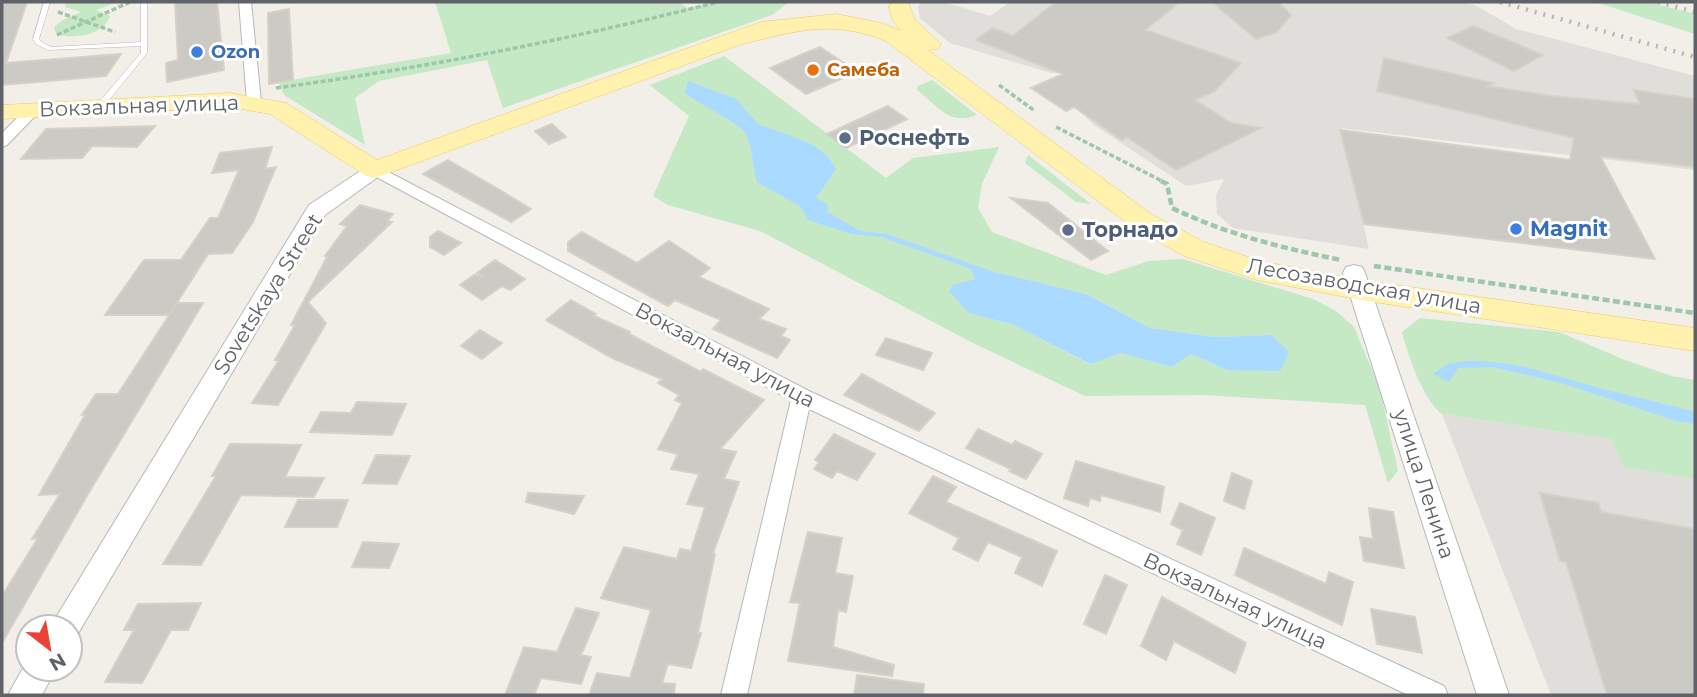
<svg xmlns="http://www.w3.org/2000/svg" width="1697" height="697" font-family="Montserrat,sans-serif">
	<rect width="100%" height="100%" fill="#f1efe8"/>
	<path fill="#e0deda" d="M921,2H944L990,16L1010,2H1463L1477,6L1516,29L1695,76V170L1341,128L1369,249L1233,228L1217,214L1216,195L1224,179L1186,186L1094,125L1081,112L1119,66L1051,73L950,43L920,18L918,7Z
		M1442,414L1611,439L1623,467L1695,479V695H1551Z"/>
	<path fill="#c5e8c5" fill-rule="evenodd" d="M66,2H118L96,10L110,16C105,35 73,40 56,34L54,27L63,20L81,12L65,7Z
		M435,2H679L687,8L720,2H789L772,15L503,108L487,60L379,81L355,98L365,145L284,95L279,82L451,53Z
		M1595,2H1649L1695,14V34Z
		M724,56L886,178L913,158L999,147L982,184L978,208L992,232L1106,275L1149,261L1183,259L1313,299L1336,311L1354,327L1380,389L1398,471L1388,483L1365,405L1204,395L1085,396L975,344L760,231L668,205L653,196L689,116L650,85ZM972,269L991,271L1086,294L1150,328L1215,337L1271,335L1227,370L1191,354L1172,367L1121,353L1089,364L1014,325L969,313L954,284L975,279Z
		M932,80L977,115C949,126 939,107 917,90L918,86Z
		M1028,155L1091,204L1076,202L1025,163Z
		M1420,318L1559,332L1625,360L1672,376L1695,380V479L1623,467L1611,439L1442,414C1423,400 1408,356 1402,332Z"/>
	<path fill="#aadaff" d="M688,81L736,99L758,124L807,142L826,154L836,169L816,198L827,204L828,212L860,231L887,234L991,271L1086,294L1150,328L1215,337L1271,335L1289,352L1280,371L1227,370L1191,354L1172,367L1121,353L1090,364L1014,325L969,313L949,291L954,284L975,279L971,269L882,237L851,234L808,220L801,207L757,182C753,168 753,146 745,133C738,122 699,104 685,93Z
		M1466,361C1508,360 1541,371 1581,383C1619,394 1657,401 1695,412V424L1676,421L1561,383L1493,367L1458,368L1449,382L1433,374L1448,364Z"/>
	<path fill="#cccac5" stroke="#d6d1c6" stroke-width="2" d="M2,2H27L6,63L121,54L106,76L2,85Z
		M175,2H217L224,70L167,82L166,63L178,60Z
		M1056,2H1180L1145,30L1241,63L1215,91L1195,100L1231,123L1261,128L1176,170L1127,137L1122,140L1074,107L1066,111L1031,88L1063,74L976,40L993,28L1013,36Z
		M1212,2H1278L1291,15L1277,32L1256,39Z
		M289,9L293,80L269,84L268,13Z
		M1473,26L1543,55L1514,71L1447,38Z
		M820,47L857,72L806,94L770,68Z
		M1384,58L1493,83L1487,86L1551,96L1640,104L1634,90L1695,99V167L1600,156L1655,259L1364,224L1340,130L1570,160L1574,138L1377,91Z
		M888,106L907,119L846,148L827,134Z
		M552,124L566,137L549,144L535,131Z
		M155,126L137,147L92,146L82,158L21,159L46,129Z
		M272,147L265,169L276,167L253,222L232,253L208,254L169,315H105L144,260H181L210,218H218L239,170L212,173L220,153Z
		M448,160L493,186L531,209L511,222L423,174Z
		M1011,198L1048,203L1108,251L1091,260Z
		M360,205L393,214L387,221L392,222L308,302L326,323L278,405L252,403L279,360H275L295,325H291L327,257L325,256L347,226L340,224Z
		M438,231L461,243L444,255L430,247V237Z
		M582,232L637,263L669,241L710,268L699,277L769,309L759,319L786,329L781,336L790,340L777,358L713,329L721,320L675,300L668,306L646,294L568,251V242Z
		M495,260L525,279L510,290L502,286L482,300L460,285L474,275L484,276L477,273Z
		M571,300L596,314L594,316L630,332L629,334L701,372L703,369L764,400L720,449L736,452L724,479L739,482L713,553L715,554L698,633H701L691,668L668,664L662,683L675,684L674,695H589L597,673L630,678L651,610L601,598L624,547L677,559L680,549L691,551L705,507L687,504L699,474L671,469L678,454L658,449L682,403L675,400L679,395L658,383L662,379L612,358L546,320Z
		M177,303H203L88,494L2,643V596L38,538L32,539L60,494L39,495L85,415H82L96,394H118Z
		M480,330L502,343L482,359L461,346Z
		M886,338L932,353L923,370L876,355Z
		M862,374L935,413L919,431L844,395Z
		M357,402L406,404L392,435L310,432L321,412L351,413Z
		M978,429L1012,445L1015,441L1042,454L1026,479L1009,471L1011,469L966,448Z
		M834,434L875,454L857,480L837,471L832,478L814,469L819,462L815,460Z
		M230,444L301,445L285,477L324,478L314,497L241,495L201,565L163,564L216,476H212Z
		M376,455L410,456L397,484L363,483Z
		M1076,461L1164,487L1160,512L1101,495L1100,501L1090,498L1088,506L1064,498Z
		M1232,473L1252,481L1244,509L1224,501Z
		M933,476L956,487L946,502L1057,551L1042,586L1015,573L1022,557L988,542L978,561L953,549L959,538L909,513Z
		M528,493L584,496L574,514L526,502Z
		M1540,493L1598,503L1601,512L1695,529V695H1607L1566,562L1560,561Z
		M298,500H348L337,527H285Z
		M1180,503L1215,518L1201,555L1177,544L1183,530L1171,524Z
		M1369,508L1393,512L1404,568L1364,561L1360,537L1373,539Z
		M808,532L842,538L835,573L853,576L846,612L838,610L833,647L894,665L892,676L788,661L800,603L790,602Z
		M363,542L399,544L389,568L352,567Z
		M1244,548L1326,584L1329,572L1353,582L1342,625L1235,575Z
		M1105,575L1127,585L1106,634L1084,624Z
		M1162,597L1246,643L1235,673L1174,641L1166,660L1141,646Z
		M201,603L188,630H171L142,683L105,682L134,630H124L138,604Z
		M576,608L599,613L581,655L591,657L581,684L541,678L534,695H505L524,647L557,652Z
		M1371,609L1415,617L1422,653L1377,644Z
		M857,675L924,684L923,695H854Z"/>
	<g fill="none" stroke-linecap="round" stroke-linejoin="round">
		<g stroke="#b5b8bc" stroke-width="1">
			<path id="service" d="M44,2H50L39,39L41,42L51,47L141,42V2H147V53L102,109H96L95,107L141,53V46L48,50L36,44L33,39Z"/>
		</g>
		<g stroke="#b5b8bc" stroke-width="2">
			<path id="minor" d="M239,2H251L261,102L254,106L247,102Z
				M33,106L38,107L40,110L38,113L7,145L2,147V133L28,107Z
				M375,165L809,391L1444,686L1448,695H1408L809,409L747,695H721L791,400L369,173L367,170Z"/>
		</g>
		<g stroke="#b5b8bc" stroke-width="2">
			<path id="tertiary" d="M375,164L382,166L385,170L382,174L325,215L76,637L70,640V627H50L309,205L368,166Z
				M1354,265L1362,267L1365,273L1509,695H1477L1343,273L1346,267Z
				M28,659V669H56L42,695H8Z"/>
		</g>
		<g stroke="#f2c960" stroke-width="1">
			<path id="primary" d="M892,2H908L915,20L941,44L938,49L928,50L1151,214L1204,242L1260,261L1361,280L1695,328V351L1361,300L1257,280L1184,256L1131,226L886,41C831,19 797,31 742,44L375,178L366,176L270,114L230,107L2,119V105L230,93L286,103L377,160L761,22L836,14L881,23L901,31L892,19L889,7Z"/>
		</g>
		<path stroke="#9cc7a9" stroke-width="3.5" stroke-dasharray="5 2.5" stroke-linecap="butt" d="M58,12L115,32
			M57,35L130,2
			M999,85L1035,111
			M276,88C425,68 572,39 718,2
			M1056,127L1164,182"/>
		<path stroke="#9cc7a9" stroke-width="4.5" stroke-dasharray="7 3.5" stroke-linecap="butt" d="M1161,181L1167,184L1172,208C1226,234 1282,248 1341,260
			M1374,266L1695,313"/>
		<use href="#service" fill="#fff" fill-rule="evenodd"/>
		<use href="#minor" fill="#fff" fill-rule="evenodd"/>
		<use href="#tertiary" fill="#fff" fill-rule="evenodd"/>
		<use href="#primary" fill="#fff2af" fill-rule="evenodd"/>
		<path stroke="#b6b7b8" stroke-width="4.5" stroke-dasharray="2 7" stroke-linecap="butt" d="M1500,2L1695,57
			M1658,2L1695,12"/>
	</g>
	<g fill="#3f7fe0" stroke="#fff" stroke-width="2.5">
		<circle cx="197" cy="52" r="7"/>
		<circle cx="1516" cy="229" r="7"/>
	</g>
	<circle fill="#e8710a" stroke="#fff" stroke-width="2.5" cx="813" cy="70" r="7"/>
	<g fill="#5c6f8a" stroke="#fff" stroke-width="2.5">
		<circle cx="845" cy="138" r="7"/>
		<circle cx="1068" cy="230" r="7"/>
	</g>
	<g text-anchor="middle" stroke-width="6" stroke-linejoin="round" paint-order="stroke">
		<g font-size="18" font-weight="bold" fill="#366cbe" stroke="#fff" text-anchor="start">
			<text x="211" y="58">Ozon</text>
		</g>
		<g font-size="18" font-weight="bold" fill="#c56008" stroke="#fff" text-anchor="start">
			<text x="827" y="76">Самеба</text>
		</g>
		<g font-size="21" fill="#5f6368" stroke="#fff">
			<text transform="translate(139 106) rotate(-2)" y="7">Вокзальная улица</text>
			<text transform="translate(1364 286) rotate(10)" y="7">Лесозаводская улица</text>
			<text transform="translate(268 294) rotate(-58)" y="7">Sovetskaya Street</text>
			<text transform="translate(725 355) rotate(28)" y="7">Вокзальная улица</text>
			<text transform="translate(1424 484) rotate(72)" y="7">улица Ленина</text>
			<text transform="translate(1235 601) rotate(25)" y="7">Вокзальная улица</text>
		</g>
		<g font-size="21" font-weight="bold" fill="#4e5e75" stroke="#fff" text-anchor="start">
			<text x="859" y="145">Роснефть</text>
			<text x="1082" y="237">Торнадо</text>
		</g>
		<g font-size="21" font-weight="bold" fill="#366cbe" stroke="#fff" text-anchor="start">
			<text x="1530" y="236">Magnit</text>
		</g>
	</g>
	<rect width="1697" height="697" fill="none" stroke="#5f6368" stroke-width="7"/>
	<g transform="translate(49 648) rotate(149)"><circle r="33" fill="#ffffff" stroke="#bfc1c3" stroke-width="2"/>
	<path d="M0-5L12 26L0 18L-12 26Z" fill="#ea4335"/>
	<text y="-10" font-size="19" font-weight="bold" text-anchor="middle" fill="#5f6368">N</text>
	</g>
</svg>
